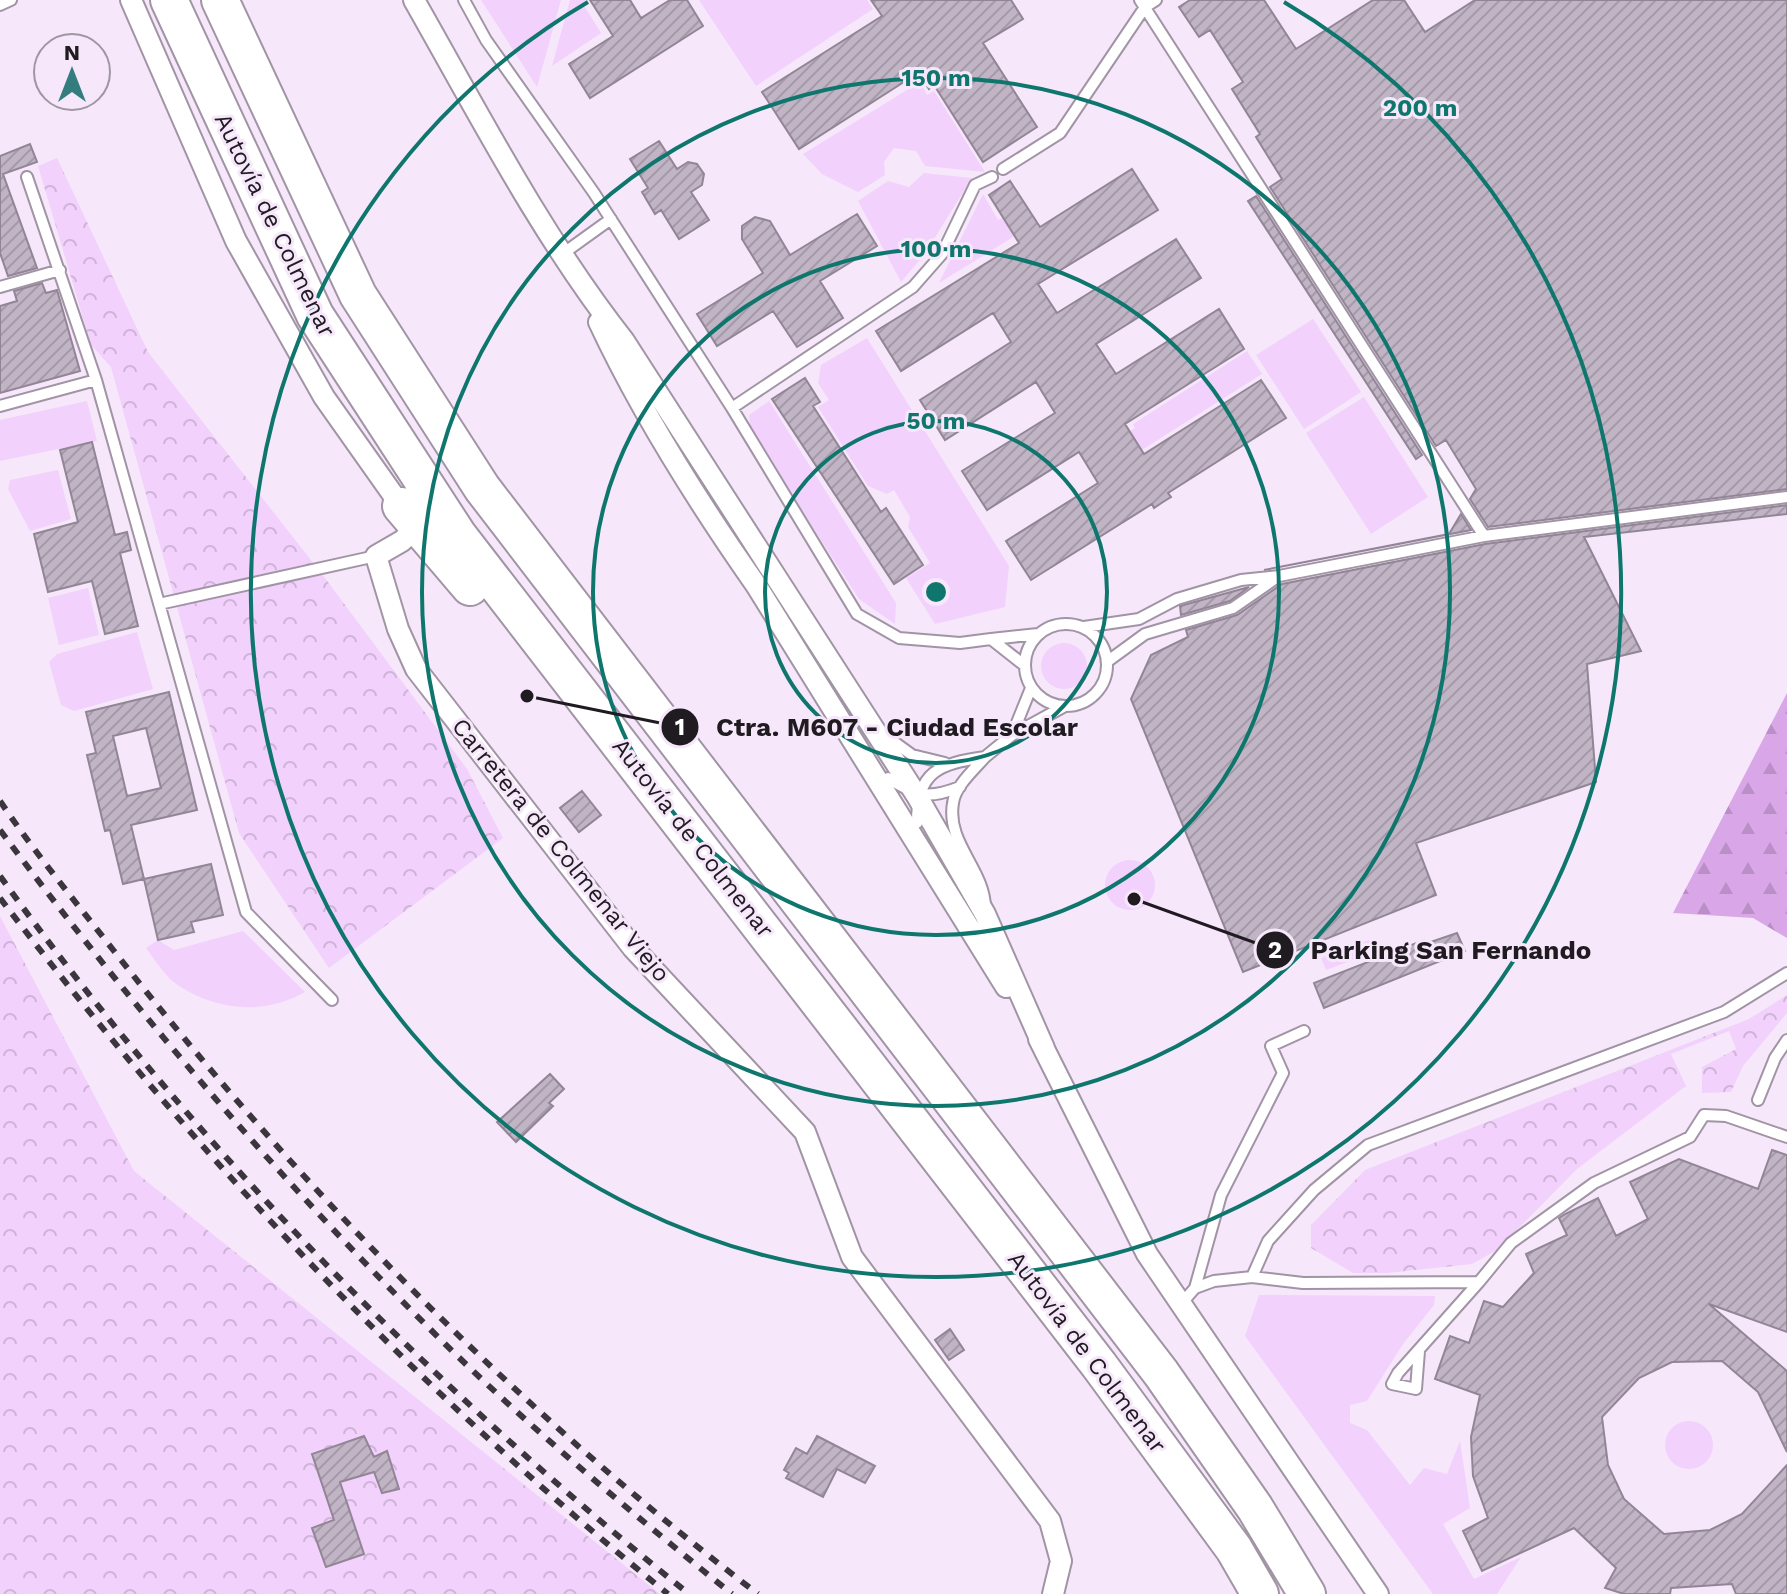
<svg xmlns="http://www.w3.org/2000/svg" width="1787" height="1594" font-family="'Work Sans',sans-serif">
	<defs>
		<pattern id="forest-firs" width="22" height="20" patternUnits="userSpaceOnUse" patternTransform="scale(2)"><rect width="22" height="20" fill="#d9a7e8"/><path d="M5 1l3.5 6h-7zM16 11l3.5 6h-7z" fill="#ba8fc7"/></pattern>
		<pattern id="park-crowns" width="20" height="18" patternUnits="userSpaceOnUse" patternTransform="scale(2)"><rect width="20" height="18" fill="#f2d1fc"/><path d="M2 6a3 3 0 1 1 6 0M12 15a3 3 0 1 1 6 0" fill="none" stroke="#cfb3d8"/></pattern>
		<pattern id="building-hatch" width="6" height="6" patternUnits="userSpaceOnUse" patternTransform="scale(2)"><rect width="6" height="6" fill="#c1b4c5"/><path d="M-1 1l2-2M0 6l6-6M5 7l2-2" fill="none" stroke="#a59aa9"/></pattern>
	</defs>
	<rect width="100%" height="100%" fill="#f6e8fa"/>
	<path fill="#f2d1fc" d="M481,0H561L537,87Z
		M570,0H588L583,4L601,33L552,66Z
		M699,0H867L873,9L756,86Z
		M920,82L927,95L934,91L985,172L925,166L916,151L894,148L884,162L885,175L858,192L822,174L803,154Z
		M924,173L972,178L924,255L901,282L858,201L888,181L909,187Z
		M983,194L998,220L1007,216L1018,234L939,283Z
		M1313,319L1361,392L1304,429L1256,355Z
		M867,338L1009,566L1005,607L935,624L906,578L930,563L908,527L910,517L894,490L887,494L868,486L818,407L829,400L818,383L821,365Z
		M1247,351L1262,374L1115,467L1111,443L1135,428L1133,424Z
		M1364,397L1428,497L1371,534L1306,433Z
		M87,401L97,441L0,461V420Z
		M769,401L896,603L895,624L859,599L750,430L749,415Z
		M58,470L71,519L30,531L8,489L10,480Z
		M88,588L99,635L59,645L48,598Z
		M137,632L153,689L74,711L61,705L49,662L57,654Z
		M1041 666a23 23 0 1 1 46 0a23 23 0 1 1-46 0Z
		M1105 885a25 25 0 1 1 50 0a25 25 0 1 1-50 0Z
		M243,931L305,992C265,1015 218,1011 179,986C166,978 155,960 146,948L158,940L174,950Z
		M1372,939L1376,951L1326,970L1321,958Z
		M1259,1295L1435,1296L1434,1305L1403,1344L1367,1401L1350,1405V1423L1367,1430L1410,1485L1424,1468L1447,1474L1460,1441L1470,1508L1443,1524L1474,1579L1521,1557L1497,1594H1433L1245,1336Z
		M1665 1445a24 24 0 1 1 48 0a24 24 0 1 1-48 0Z"/>
	<path fill="url(#forest-firs)" d="M1787,693V938L1753,918L1673,913Z"/>
	<path fill="url(#park-crowns)" d="M57,158L148,352L325,578L467,769L503,838L329,968L239,833L111,367L91,345L38,166Z
		M0,916L134,1171L660,1594H0Z
		M1787,995V1013L1743,1066L1731,1092L1702,1093V1067L1736,1049L1729,1031L1671,1054L1686,1086L1577,1169L1497,1250L1472,1264L1387,1273H1353L1311,1248V1225L1365,1170L1749,1019Z"/>
	<path fill="url(#building-hatch)" stroke="#928596" stroke-width="2" fill-rule="evenodd" d="M590,0H630L641,18L670,0H687L703,26L590,98L569,64L613,36Z
		M871,0H1011L1023,19L983,43L1037,127L983,162L934,85L929,89L918,73L799,149L762,92L882,16Z
		M1190,0H1264L1296,49L1373,0H1404L1425,32L1475,0H1787V489L1488,527L1470,499L1476,489L1446,440L1436,446L1270,187L1282,179L1256,137L1260,134L1232,89L1243,82L1210,30L1199,37L1179,7Z
		M659,141L677,169L688,162L697,164L704,174L702,185L691,192L709,220L679,239L661,210L655,214L642,192L648,188L630,159Z
		M30,144L37,162L3,174L37,268L8,276L0,253V156Z
		M1132,169L1158,210L1038,284L1057,313L1176,239L1201,278L1096,344L1116,374L1219,309L1244,349L1125,424L1144,454L1261,380L1286,418L1168,493L1171,497L1163,502L1154,508L1152,504L1031,580L1006,541L1098,483L1079,452L987,510L962,471L1055,413L1036,382L945,440L920,400L1011,342L993,313L901,371L876,331L1019,243L989,195L1010,181L1040,227Z
		M1256,196L1422,455L1416,459L1248,201Z
		M857,214L877,246L820,281L843,318L797,347L773,311L717,346L697,314L763,273L742,239V226L755,217L770,221L790,255Z
		M42,283L46,293L57,290L80,371L0,393V306L17,301L14,291Z
		M805,378L820,402L813,406L881,512L886,508L923,565L894,584L772,399Z
		M92,442L115,535L127,532L131,550L120,553L138,626L105,634L92,581L48,592L34,534L78,522L60,450Z
		M1787,505V514L1584,537L1641,651L1587,664L1596,782L1416,843L1436,895L1243,972L1131,699L1151,655L1188,637L1186,630L1237,615L1282,584L1485,544Z
		M1461,514L1471,530L1264,570L1449,534Z
		M1249,587L1230,601L1181,615L1180,606Z
		M169,692L197,810L131,825L144,879L123,884L110,830L105,831L87,755L96,753L86,712ZM146,728L161,788L127,796L113,736Z
		M582,791L601,815L579,832L560,808Z
		M211,864L223,915L191,922L194,932L158,940L144,879Z
		M1457,933L1465,951L1324,1008L1314,983L1424,940L1425,944Z
		M550,1074L564,1089L549,1103L553,1106L516,1142L497,1122Z
		M1772,1150L1787,1155V1332L1709,1304L1787,1371V1452L1758,1392L1722,1361L1672,1362L1639,1378L1602,1417L1608,1465L1624,1499L1664,1534L1710,1530L1742,1514L1787,1465V1594H1736L1732,1584L1671,1588L1670,1594H1624L1605,1588L1616,1568L1574,1528L1482,1571L1463,1531L1488,1518L1473,1476L1471,1437L1480,1395L1435,1379L1450,1336L1469,1343L1484,1301L1503,1307L1534,1273L1526,1254L1567,1235L1559,1218L1565,1214L1598,1198L1616,1236L1648,1219L1630,1182L1679,1159L1758,1189Z
		M950,1329L964,1350L949,1360L935,1340Z
		M364,1436L374,1457L387,1451L399,1489L382,1493L374,1472L340,1482L364,1554L326,1567L312,1528L334,1520L312,1454Z
		M817,1436L875,1466L865,1483L837,1469L823,1497L786,1478L789,1473L784,1470L796,1448L807,1454Z"/>
	<g fill="none" stroke-linecap="round" stroke-linejoin="round">
		<g stroke="#a194a5" stroke-width="14">
			<path id="service" d="M464,0L486,40L594,193L732,408L857,614L899,638L960,643L991,639
				M1140,0L1484,536
				M0,5L11,0
				M1003,169L1060,133L1145,7L1156,0
				M27,177L96,380L246,912L332,1000
				M561,255L611,219
				M0,287L60,270
				M0,406L96,380
				M732,408L913,287L942,254L975,185L992,177
				M1279,576L1484,536L1787,497
				M159,604L376,556
				M1025 665a41 41 0 1 1 82 0a41 41 0 1 1-82 0Z
				M1084,627L1139,619L1177,599L1241,580L1279,576L1233,608L1145,634L1108,661
				M1024,665L991,639L1038,634
				M1031,688L1012,735L1063,707
				M883,734L912,755L945,763
				M985,757L1012,735
				M888,778C917,796 927,800 960,787
				M917,823C917,771 938,764 985,757C974,770 955,786 953,803C946,843 985,870 985,908
				M1758,1100L1775,1058L1787,1040
				M1252,1277L1303,1283L1479,1282L1511,1243L1594,1183L1690,1137L1704,1115L1726,1116L1787,1137
				M1195,1288L1214,1281L1252,1277L1268,1241L1314,1190L1368,1145L1724,1012L1787,973
				M1181,1304L1195,1288L1221,1195L1283,1073L1271,1046L1304,1031
				M1419,1351L1416,1389L1392,1384L1398,1373L1479,1282"/>
		</g>
		<g stroke="#a194a5" stroke-width="24">
			<path id="minor" d="M131,0L236,241L324,397L401,506
				M414,0C480,116 541,235 624,341L917,796L985,914L1044,1048
				M599,322C642,414 698,502 756,585L1006,987
				M418,526L402,541L376,556L398,629L416,669L633,948L805,1132L852,1257L1050,1521L1061,1561L1053,1594
				M1039,1039L1147,1254L1378,1594"/>
		</g>
		<g stroke="#a194a5" stroke-width="40">
			<path id="motorway" d="M169,0L315,315L458,535L1099,1365L1234,1549L1260,1594
				M220,0L358,295L482,488L1161,1373L1255,1508L1307,1594
				M401,506L470,587"/>
		</g>
		<use href="#service" stroke="#fff" stroke-width="10"/>
		<use href="#minor" stroke="#fff" stroke-width="20"/>
		<use href="#motorway" stroke="#fff" stroke-width="36"/>
		<path stroke="#3b363d" stroke-width="6" stroke-dasharray="10 10" stroke-linecap="butt" d="M0,801C35,853 75,901 114,951C300,1189 517,1410 758,1594
			M0,830C132,1007 274,1174 431,1330C525,1424 628,1510 732,1594
			M0,876C193,1145 431,1387 689,1594
			M0,898C196,1156 416,1390 668,1594"/>
	</g>
	<g fill="none" stroke="#0f766e" stroke-width="4">
		<circle cx="936" cy="592" r="171"/>
		<circle cx="936" cy="592" r="343"/>
		<circle cx="936" cy="592" r="514"/>
		<path d="M1284 2A685 685 0 1 1 588 2"/>
	</g>
	<g text-anchor="middle" stroke-width="6" stroke-linejoin="round" paint-order="stroke">
		<g font-size="24" fill="#1f1b21" stroke="#f6e8fa">
			<text transform="translate(275 225) rotate(64)" y="8">Autovía de Colmenar</text>
			<text transform="translate(693 838) rotate(52)" y="8">Autovía de Colmenar</text>
			<text transform="translate(561 850) rotate(51)" y="8">Carretera de Colmenar Viejo</text>
			<text transform="translate(1087 1352) rotate(53)" y="8">Autovía de Colmenar</text>
		</g>
	</g>
	<circle cx="936" cy="592" r="12" fill="#0f766e" stroke="#f6e8fa" stroke-width="4"/>
	<g font-size="24" text-anchor="middle" font-weight="bold" fill="#0f766e" stroke="#f6e8fa" stroke-width="6" stroke-linejoin="round" paint-order="stroke">
		<text x="936" y="86">150 m</text>
		<text x="1420" y="116">200 m</text>
		<text x="936" y="257">100 m</text>
		<text x="936" y="429">50 m</text>
	</g>
	<path fill="none" stroke="#1f1b21" stroke-width="3" d="M527 696L680 727M1134 899L1275 950"/>
	<g fill="#1f1b21" stroke="#f6e8fa" stroke-width="3">
		<circle cx="527" cy="696" r="8"/>
		<circle cx="1134" cy="899" r="8"/>
		<circle cx="680" cy="727" r="20"/>
		<circle cx="1275" cy="950" r="20"/>
	</g>
	<g font-size="24" text-anchor="middle" font-weight="bold" fill="#fff">
		<text x="680" y="735">1</text>
		<text x="1275" y="958">2</text>
	</g>
	<g font-size="26" text-anchor="middle" font-weight="bold" fill="#1f1b21" stroke="#f6e8fa" stroke-width="6" stroke-linejoin="round" paint-order="stroke">
		<text x="897" y="736">Ctra. M607 - Ciudad Escolar</text>
		<text x="1451" y="959">Parking San Fernando</text>
	</g>
	<g transform="translate(72 72)"><circle r="38" fill="#f6e8fa" stroke="#a096a3" stroke-width="2"/>
	<path d="M0-6L14 30L0 20L-14 30Z" fill="#337d7e"/>
	<text y="-12" font-size="22" font-weight="bold" text-anchor="middle" fill="#1f1b21">N</text>
	</g>
</svg>
